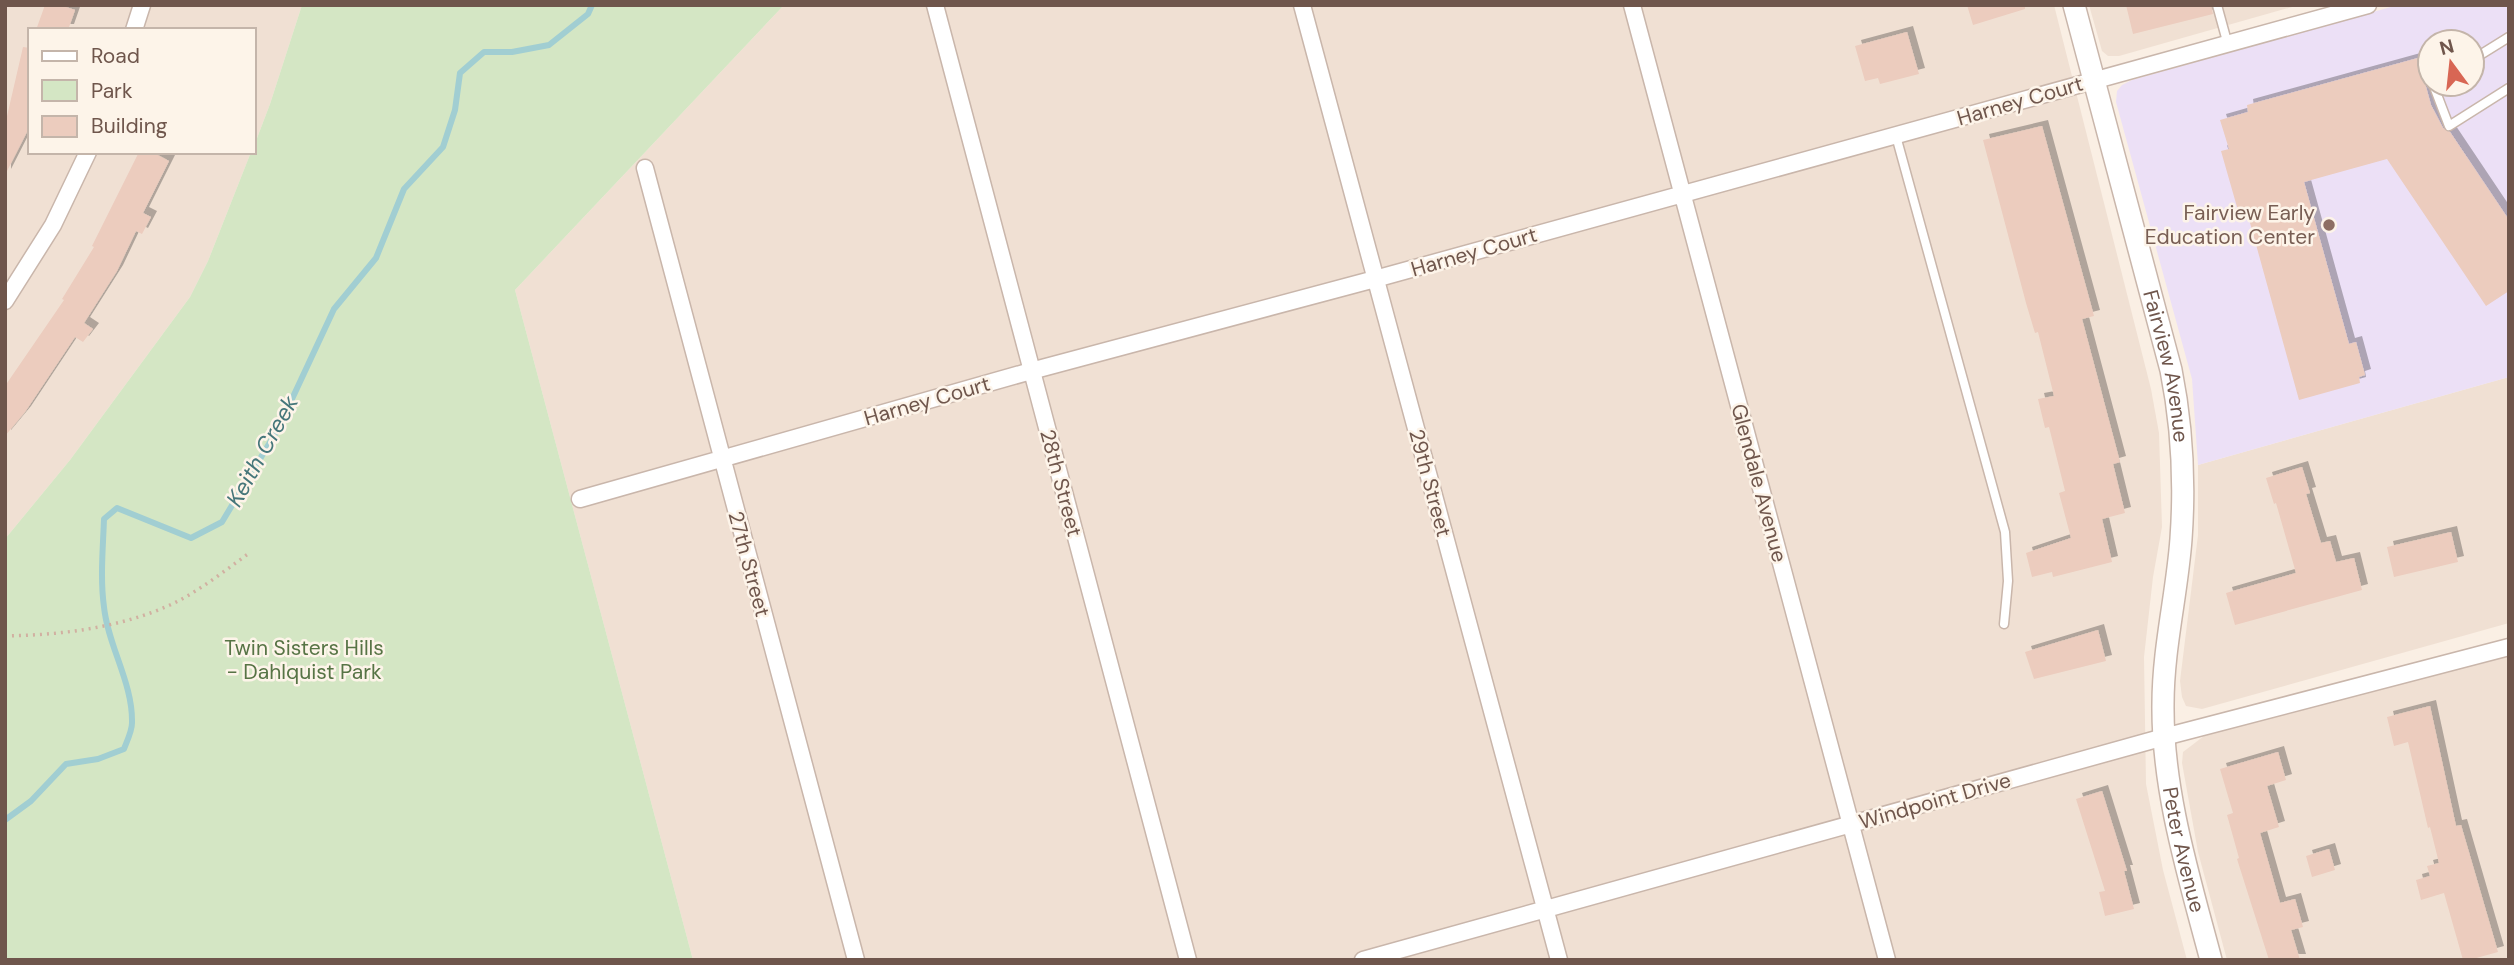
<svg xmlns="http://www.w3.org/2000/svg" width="2514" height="965" font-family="'DM Sans',sans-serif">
	<defs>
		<filter id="shadow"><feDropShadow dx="6" dy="-6" stdDeviation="0" flood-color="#0004"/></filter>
	</defs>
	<rect width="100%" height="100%" fill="#faefe4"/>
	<path fill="#f0e0d3" d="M5,5H302L270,104L254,146V30H30V152H251L208,261L190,297L70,460L5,539Z
		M784,5H2054L2151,389L2159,433L2162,527L2153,577L2144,657L2146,784L2163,870L2187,960H693L515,290Z
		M2089,5H2299L2119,56H2108L2102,51Z
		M2509,377V623L2202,709L2186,706L2182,697L2180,681L2198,535V465Z
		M2509,652V960H2227L2198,852L2182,763L2183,752L2204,736Z"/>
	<path fill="#ece0f6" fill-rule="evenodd" d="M2398,5H2509V377L2198,465L2192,379L2116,102L2117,91L2122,85L2132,80ZM2430,42H2472V84H2430Z"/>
	<path fill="#d4e6c4" d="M302,5H784L515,290L693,960H5V539L70,460L190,297L208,261L251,152H254V146L270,104Z"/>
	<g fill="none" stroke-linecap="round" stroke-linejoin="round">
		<path stroke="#a1ced2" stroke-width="6" d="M5,820L31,801L66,764L98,759L124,749C127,741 132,731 132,723C133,683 108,646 104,607C100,578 103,548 104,519L117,508L191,538L222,522L278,429L334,309L376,258L404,189L443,147L455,110L460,73L484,52H512L549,45L588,14L592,5"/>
	</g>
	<path fill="#ecccbe" filter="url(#shadow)" d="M45,5H60L75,10L68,30H36Z
		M1967,5H2025V9L1973,25Z
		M2126,5H2211L2213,14L2133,34Z
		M1907,32L1919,74L1880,84L1878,78L1865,81L1855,46Z
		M23,47L30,48V126L5,175V125Z
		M2418,58L2431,105L2443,128L2450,132L2509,220V291L2486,306L2387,159L2304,182L2349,344L2356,342L2365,375L2359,377L2360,383L2299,400L2247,212L2239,214L2221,151L2229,149L2220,120L2248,112L2247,105Z
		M2042,126L2094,316L2082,319L2120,462L2113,464L2125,513L2102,519L2112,562L2053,577L2052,572L2032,577L2026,553L2071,538L2059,493L2065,491L2049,427L2045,428L2038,399L2054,396L2038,332L2035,333L2026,303L1983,140Z
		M139,152H152L169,161L143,213L151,217L142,234L136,231L117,271L84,323L93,329L83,342L75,337L25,412L5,436V386L64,300L62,299L94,247L92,246Z
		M2302,467L2310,493L2306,494L2321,543L2330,541L2336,562L2354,558L2362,590L2235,625L2226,593L2296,573L2276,503L2274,504L2266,478Z
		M2451,532L2458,562L2394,577L2387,547Z
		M2098,630L2106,661L2034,679L2025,652Z
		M2430,706L2456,826L2461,825L2498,952L2469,960H2463L2444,893L2421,900L2416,880L2430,876L2427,866L2439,863L2430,827L2428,828L2408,742L2394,746L2387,717Z
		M2278,752L2286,780L2267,786L2279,827L2260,833L2280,903L2295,899L2303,927L2291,930L2300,960H2269L2237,859L2239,858L2227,815L2233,813L2220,769Z
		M2102,791L2127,871H2124L2134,909L2105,916L2099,892L2105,891L2076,799Z
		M2329,849L2335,870L2312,877L2306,856Z"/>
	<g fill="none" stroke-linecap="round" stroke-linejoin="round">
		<g stroke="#c9b6ab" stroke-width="11">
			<path id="service" d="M2217,5L2228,45
				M2472,60L2509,37
				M2433,84L2449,126L2509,88
				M1896,136L2005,532L2008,581L2004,624"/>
		</g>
		<g stroke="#c9b6ab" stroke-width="19">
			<path id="minor" d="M935,5L1188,960
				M1302,5L1559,960
				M1632,5L1887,960
				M134,30L142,5
				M645,168L856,960
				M5,301L53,225L88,152
				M580,499L1031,371L1375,279L2368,5
				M1363,960L2164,737L2509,647"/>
		</g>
		<g stroke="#c9b6ab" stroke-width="24">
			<g id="tertiary">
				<path id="s1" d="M2074,5L2171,370C2182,425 2185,483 2181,539C2177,594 2163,648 2163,704C2162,790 2189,877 2211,960"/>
			</g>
		</g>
		<path stroke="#d1b0a1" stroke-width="3.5" stroke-dasharray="2 5" stroke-linecap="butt" d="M5,636C61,635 119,628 170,605C198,592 223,572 248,554"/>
		<use href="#service" stroke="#fff" stroke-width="8"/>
		<use href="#minor" stroke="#fff" stroke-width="16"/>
		<use href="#tertiary" stroke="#fff" stroke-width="21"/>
	</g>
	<circle fill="#8d6e63" stroke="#fdf4e9" stroke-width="2.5" cx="2329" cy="225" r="7"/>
	<g text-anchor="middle" stroke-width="5" stroke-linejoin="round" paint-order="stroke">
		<g font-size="21" fill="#6f564c" stroke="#fdf4e9">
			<text transform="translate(2020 101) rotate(-16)" y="7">Harney Court</text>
			<text transform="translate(1474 252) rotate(-16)" y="7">Harney Court</text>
			<text dy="7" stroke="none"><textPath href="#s1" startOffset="373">Fairview Avenue</textPath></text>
			<text transform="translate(927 401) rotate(-16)" y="7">Harney Court</text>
			<text transform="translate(1061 483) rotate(75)" y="7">28th Street</text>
			<text transform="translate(1430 483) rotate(75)" y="7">29th Street</text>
			<text transform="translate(1759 483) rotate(75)" y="7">Glendale Avenue</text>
			<text transform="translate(749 564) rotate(75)" y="7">27th Street</text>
			<text transform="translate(1935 801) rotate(-16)" y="7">Windpoint Drive</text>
			<text dy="7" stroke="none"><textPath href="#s1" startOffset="861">Peter Avenue</textPath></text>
		</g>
		<g font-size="21" fill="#785e54" stroke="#fdf4e9" text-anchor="end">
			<text x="2315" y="220">Fairview Early<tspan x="2315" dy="24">Education Center</tspan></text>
		</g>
		<g font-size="21" fill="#577445" stroke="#fdf4e9">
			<text x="304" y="655">Twin Sisters Hills<tspan x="304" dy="24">- Dahlquist Park</tspan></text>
		</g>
		<g font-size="23" font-style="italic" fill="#45767a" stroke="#fdf4e9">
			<text transform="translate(262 451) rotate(-61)" y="8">Keith Creek</text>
		</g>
	</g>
	<rect width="2514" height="965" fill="none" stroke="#6f564c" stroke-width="14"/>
	<rect x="28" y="28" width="228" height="126" fill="#fdf4e9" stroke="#c4b5aa" stroke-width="2"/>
	<rect x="42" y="51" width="35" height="10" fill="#ffffff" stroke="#c4b5aa" stroke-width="2"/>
	<text x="91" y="63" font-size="21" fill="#6f564c">Road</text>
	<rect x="42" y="80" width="35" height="21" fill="#d4e6c4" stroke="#c4b5aa" stroke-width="2"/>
	<text x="91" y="98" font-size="21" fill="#6f564c">Park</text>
	<rect x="42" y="116" width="35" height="21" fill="#ecccbe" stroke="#c4b5aa" stroke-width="2"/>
	<text x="91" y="133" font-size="21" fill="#6f564c">Building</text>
	<g transform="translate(2451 63) rotate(345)"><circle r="33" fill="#fdf4e9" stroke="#c4b5aa" stroke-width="2"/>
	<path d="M0-5L12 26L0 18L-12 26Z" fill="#d86654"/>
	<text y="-10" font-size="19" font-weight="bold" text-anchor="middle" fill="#6f564c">N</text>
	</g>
</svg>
